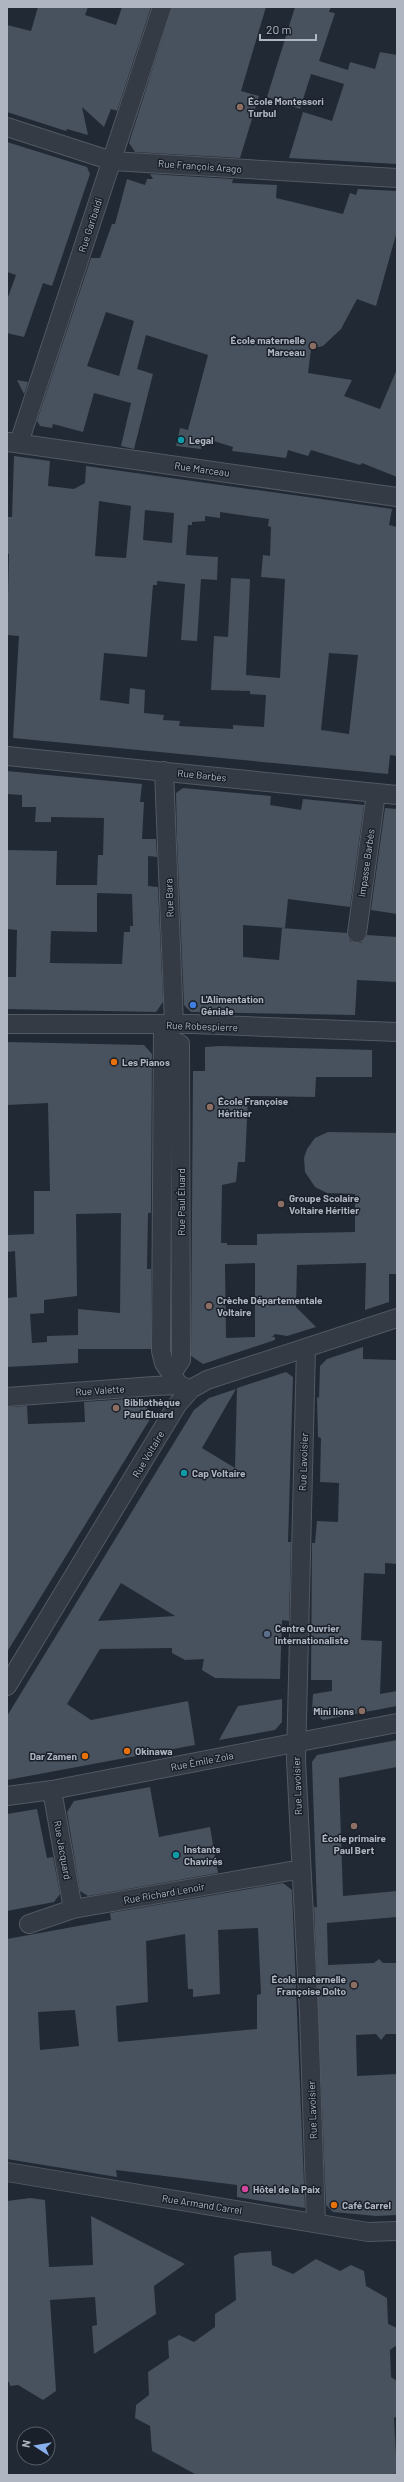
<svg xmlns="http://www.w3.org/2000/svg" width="404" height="2482" font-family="Barlow,sans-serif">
	<rect width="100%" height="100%" fill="#212934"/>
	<path fill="#48515e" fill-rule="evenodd" d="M38,7H88L85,15L116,25L122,7H151L117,111L111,109L104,127L82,107L88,135L67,129L66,131L7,112V25L31,31Z
		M172,7H266L241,91L259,96L240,158L135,152L129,143Z
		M295,7H331L329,12L335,13L319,61L348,70L350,62L375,69L380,52L397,55V164L289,158L303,112L332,121L344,84L311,74L300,109L267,97Z
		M7,142L87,167L90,174L52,286L43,283L24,337L7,333V300L16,275L7,272Z
		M150,174L233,179L232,183L277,185L276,198L343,214L350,193L356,195L358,189L397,191V231L376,306L357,299L341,329L323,346L311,349L308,373L352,380L344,396L380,409L397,369V477L362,463L360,465L311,450L308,456L288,450L286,458L232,451L233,447L204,438L201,449L176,446L180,428L188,430L208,355L146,335L137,369L153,374L134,449L121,446L131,403L94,393L83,432L53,424L52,428L40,426L37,421L91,258H100L112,224H115L127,179L145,185L147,179H153ZM106,312L134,321L119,376L87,366Z
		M17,380L28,382L24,394Z
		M14,456L50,461L48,486L74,489L85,483L86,466L392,509L389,525L397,527V756L390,755L388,774L13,738L19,636L7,635L9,554H7V517H12ZM99,501L131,506L126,558L95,556ZM145,510L174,513L172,543L143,540ZM220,512L269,519L268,526L271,527L270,556L263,555L261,577L285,579L280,678L246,675L250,579L231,578L228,637L214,636L211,690L250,691V694L266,695L264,727L233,725V729L179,726L180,721L163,720L164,715L144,713L145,690L130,688L129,704L100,700L104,653L147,657L153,585H157V581L185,584L181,640L197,641L201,579L217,580L218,557L186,555L188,525H192V522L205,521V516L220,518ZM329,653L358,655L349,734L321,730Z
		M7,771L142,784L140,802H144L142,839H156L157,857L148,856V886L158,887L163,1002L156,1012L7,1009V977H16L17,930L7,929V850L57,851L56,885H97L98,855H103L104,818L51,817V822H35L36,807H22V795L7,794ZM97,893L132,894L133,926H130V932H124L122,964L50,963L51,931L97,932Z
		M183,788L271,796L270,805L301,810L303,799L364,805L350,907L288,899L285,928L243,925V957L279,960L282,928L347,933L350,941L356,943H361L367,935L397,937V982L357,980L355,1015L191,1012L184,1005L177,839L176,793Z
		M385,808L397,809V914L371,910Z
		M7,1042L144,1045L152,1054L151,1213H148L147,1269H151V1349H78V1363L7,1367V1298L17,1297L15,1251L7,1252V1235L34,1234V1191H50L48,1103L7,1105ZM121,1213L120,1313L78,1309V1335L47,1336V1342L32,1343L30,1314L44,1313V1300L77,1296L76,1214Z
		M220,1046L372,1050V1077H316L315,1097L248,1096L245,1162H238L236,1182L222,1185L221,1243H227V1245H257V1234L355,1232V1194L327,1193L315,1187L305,1172L304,1158L307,1149L315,1138L328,1132L397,1133V1274H389V1302L365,1310L366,1263L297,1265L296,1307L316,1327L287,1336L275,1334L272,1337H275V1340L203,1364L191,1356L193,1071H205V1047ZM255,1263V1337L226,1338L225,1264Z
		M363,1347V1359L397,1360V1564L385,1563V1574L364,1573L361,1640L382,1641L380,1694L397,1691V1706L323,1720L312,1711L313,1694L332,1691V1680H311L312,1543H315L317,1521L338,1522L339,1483L320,1482L321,1438L318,1437L317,1397L319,1398L320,1366L327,1359Z
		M286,1372L293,1377L288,1542H291L289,1621L282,1620L280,1679L215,1678L202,1670L204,1659L185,1660L172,1653V1648L100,1649L67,1704L91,1720L188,1701L195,1745L7,1780V1716L194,1410L209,1398L236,1389L202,1448L235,1468L237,1388ZM121,1583L175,1616L98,1621Z
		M141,1398L152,1416L7,1652V1407L27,1406L28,1424L85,1422L84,1402Z
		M282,1699V1722L275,1730L219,1740L238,1706Z
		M397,1740V1767L339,1778L343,1896L397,1891V1917L327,1923L328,1965L374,1963L379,1959L383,1963H397V2034H386L381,2040L376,2034L356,2035L357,2076L397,2074V2215L376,2216L333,2212L326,2205L314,1906L317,1908L312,1762L317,1755Z
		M150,1787L159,1837L210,1827L218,1873L88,1896L80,1891L67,1812L74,1801Z
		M37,1809L47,1858L53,1857L60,1894L54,1902L7,1911V1814Z
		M283,1883L292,1890L305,2208L237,2197V2185L116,2170L117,2177L7,2159V1939L111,1920L110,1913ZM258,1928L261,1994L257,1995V2029L118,2042L116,2006L148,2002L146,1941L185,1934L188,1989H193V1997L220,1994L218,1930ZM75,2010L79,2046L40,2050L38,2012Z
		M30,2198L45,2200L49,2267L93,2265L91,2216L185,2264L154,2286L156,2314L94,2354L92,2326L97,2325L95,2297L50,2300L56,2391L43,2400L18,2385L10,2386L9,2382H7V2201Z
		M271,2251L272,2265L293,2274L316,2259L340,2271L351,2265L364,2271L366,2286L387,2298L388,2324L397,2328V2345L390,2350L391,2377L397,2381V2416L394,2418L397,2475H197L152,2451L150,2426L135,2418L136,2405L149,2395L148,2372L169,2358L168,2341L179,2335L194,2342L215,2327V2314L236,2300L234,2256L240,2253Z"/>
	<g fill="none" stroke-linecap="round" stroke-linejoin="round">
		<g stroke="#525963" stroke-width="20">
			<path id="street" d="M7,127L112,161L397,178
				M8,442L397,497
				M19,443L162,7
				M7,756L397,795
				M164,771L174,1024
				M357,933L376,793
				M7,1024H193L397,1032
				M163,1024L161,1351L164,1363L179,1385
				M163,1036L180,1044L181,1360L171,1375
				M306,1348L296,1760L309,2014L316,2223
				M7,1397L154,1386L179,1385L187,1388
				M7,1686L177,1405L191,1389L207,1380L397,1318
				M52,1790L73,1909
				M7,1796L52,1790L397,1723
				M29,1924L73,1909L290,1871L300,1872
				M7,2172L368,2232L397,2231"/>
		</g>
		<use href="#street" stroke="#343b45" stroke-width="18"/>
	</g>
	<g fill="#8d6e63" stroke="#1a2029" stroke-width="1.5">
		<circle cx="240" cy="107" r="4"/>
		<circle cx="313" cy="346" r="4"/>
		<circle cx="210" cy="1107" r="4"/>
		<circle cx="281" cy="1204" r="4"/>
		<circle cx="209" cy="1306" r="4"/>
		<circle cx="116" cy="1408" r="4"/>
		<circle cx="362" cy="1711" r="4"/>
		<circle cx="354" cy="1826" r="4"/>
		<circle cx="354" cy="1985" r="4"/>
	</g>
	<g fill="#0f9aa8" stroke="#1a2029" stroke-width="1.5">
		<circle cx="181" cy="440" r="4"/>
		<circle cx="184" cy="1473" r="4"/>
		<circle cx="176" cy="1855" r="4"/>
	</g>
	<circle fill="#3f7fe0" stroke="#1a2029" stroke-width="1.5" cx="193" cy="1005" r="4"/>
	<g fill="#e8710a" stroke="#1a2029" stroke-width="1.5">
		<circle cx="114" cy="1062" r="4"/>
		<circle cx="127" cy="1751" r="4"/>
		<circle cx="85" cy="1756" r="4"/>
		<circle cx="334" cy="2205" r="4"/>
	</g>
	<circle fill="#5c6f8a" stroke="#1a2029" stroke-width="1.5" cx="267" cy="1634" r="4"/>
	<circle fill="#d1479c" stroke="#1a2029" stroke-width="1.5" cx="245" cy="2189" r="4"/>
	<g text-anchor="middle" stroke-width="3" stroke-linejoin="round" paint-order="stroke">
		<g font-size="10" font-weight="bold" fill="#afb6c2" stroke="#1a2029" text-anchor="start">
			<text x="248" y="105">École Montessori<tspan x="248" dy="12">Turbul</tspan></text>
			<text x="305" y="344" text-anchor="end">École maternelle<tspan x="305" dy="12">Marceau</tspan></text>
			<text x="189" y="444">Legal</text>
			<text x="201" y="1003">L'Alimentation<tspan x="201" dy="12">Géniale</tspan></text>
			<text x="122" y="1066">Les Pianos</text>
			<text x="218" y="1105">École Françoise<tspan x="218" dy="12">Héritier</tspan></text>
			<text x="289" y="1202">Groupe Scolaire<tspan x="289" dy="12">Voltaire Héritier</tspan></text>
			<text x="217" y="1304">Crèche Départementale<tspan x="217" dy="12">Voltaire</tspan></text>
			<text x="124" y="1406">Bibliothèque<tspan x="124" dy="12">Paul Éluard</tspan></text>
			<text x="192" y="1477">Cap Voltaire</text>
			<text x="275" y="1632">Centre Ouvrier<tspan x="275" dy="12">Internationaliste</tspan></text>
			<text x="354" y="1715" text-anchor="end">Mini lions</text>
			<text x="135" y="1755">Okinawa</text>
			<text x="77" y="1760" text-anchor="end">Dar Zamen</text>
			<text x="354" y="1842" text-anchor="middle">École primaire<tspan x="354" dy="12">Paul Bert</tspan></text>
			<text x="184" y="1853">Instants<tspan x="184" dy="12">Chavirés</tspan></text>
			<text x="346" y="1983" text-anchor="end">École maternelle<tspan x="346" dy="12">Françoise Dolto</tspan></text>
			<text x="253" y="2193">Hôtel de la Paix</text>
			<text x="342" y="2209">Café Carrel</text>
		</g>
		<g font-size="10" fill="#afb6c2" stroke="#1a2029">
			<text transform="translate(200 166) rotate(4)" y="4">Rue François Arago</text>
			<text transform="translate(90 225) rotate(-72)" y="4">Rue Garibaldi</text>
			<text transform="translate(202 469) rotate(8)" y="4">Rue Marceau</text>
			<text transform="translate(202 775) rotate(6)" y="4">Rue Barbès</text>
			<text transform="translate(366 863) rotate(-82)" y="4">Impasse Barbès</text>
			<text transform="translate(169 898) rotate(-92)" y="4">Rue Bara</text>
			<text transform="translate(202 1026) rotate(2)" y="4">Rue Robespierre</text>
			<text transform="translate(181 1202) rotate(-90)" y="4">Rue Paul Éluard</text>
			<text transform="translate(100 1390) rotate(-4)" y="4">Rue Valette</text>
			<text transform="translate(148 1454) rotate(-59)" y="4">Rue Voltaire</text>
			<text transform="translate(303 1462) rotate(-88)" y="4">Rue Lavoisier</text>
			<text transform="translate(202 1761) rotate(-11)" y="4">Rue Émile Zola</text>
			<text transform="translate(297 1786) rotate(-92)" y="4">Rue Lavoisier</text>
			<text transform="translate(63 1850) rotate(80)" y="4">Rue Jacquard</text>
			<text transform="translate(164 1893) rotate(-10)" y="4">Rue Richard Lenoir</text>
			<text transform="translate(312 2110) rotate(-92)" y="4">Rue Lavoisier</text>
			<text transform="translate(202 2204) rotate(9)" y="4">Rue Armand Carrel</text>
		</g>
	</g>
	<rect width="404" height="2482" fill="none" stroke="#afb6c2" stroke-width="16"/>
	<g transform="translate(36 2446) rotate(282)"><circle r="19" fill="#1a2029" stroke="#565c66"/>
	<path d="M0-3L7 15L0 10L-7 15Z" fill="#88b0ed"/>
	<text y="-6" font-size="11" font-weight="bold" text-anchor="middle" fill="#afb6c2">N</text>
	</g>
	<path d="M260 34v6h56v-6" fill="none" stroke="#afb6c2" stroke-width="2"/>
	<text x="266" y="34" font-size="12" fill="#afb6c2" stroke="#1a2029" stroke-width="3" paint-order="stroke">20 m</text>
</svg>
